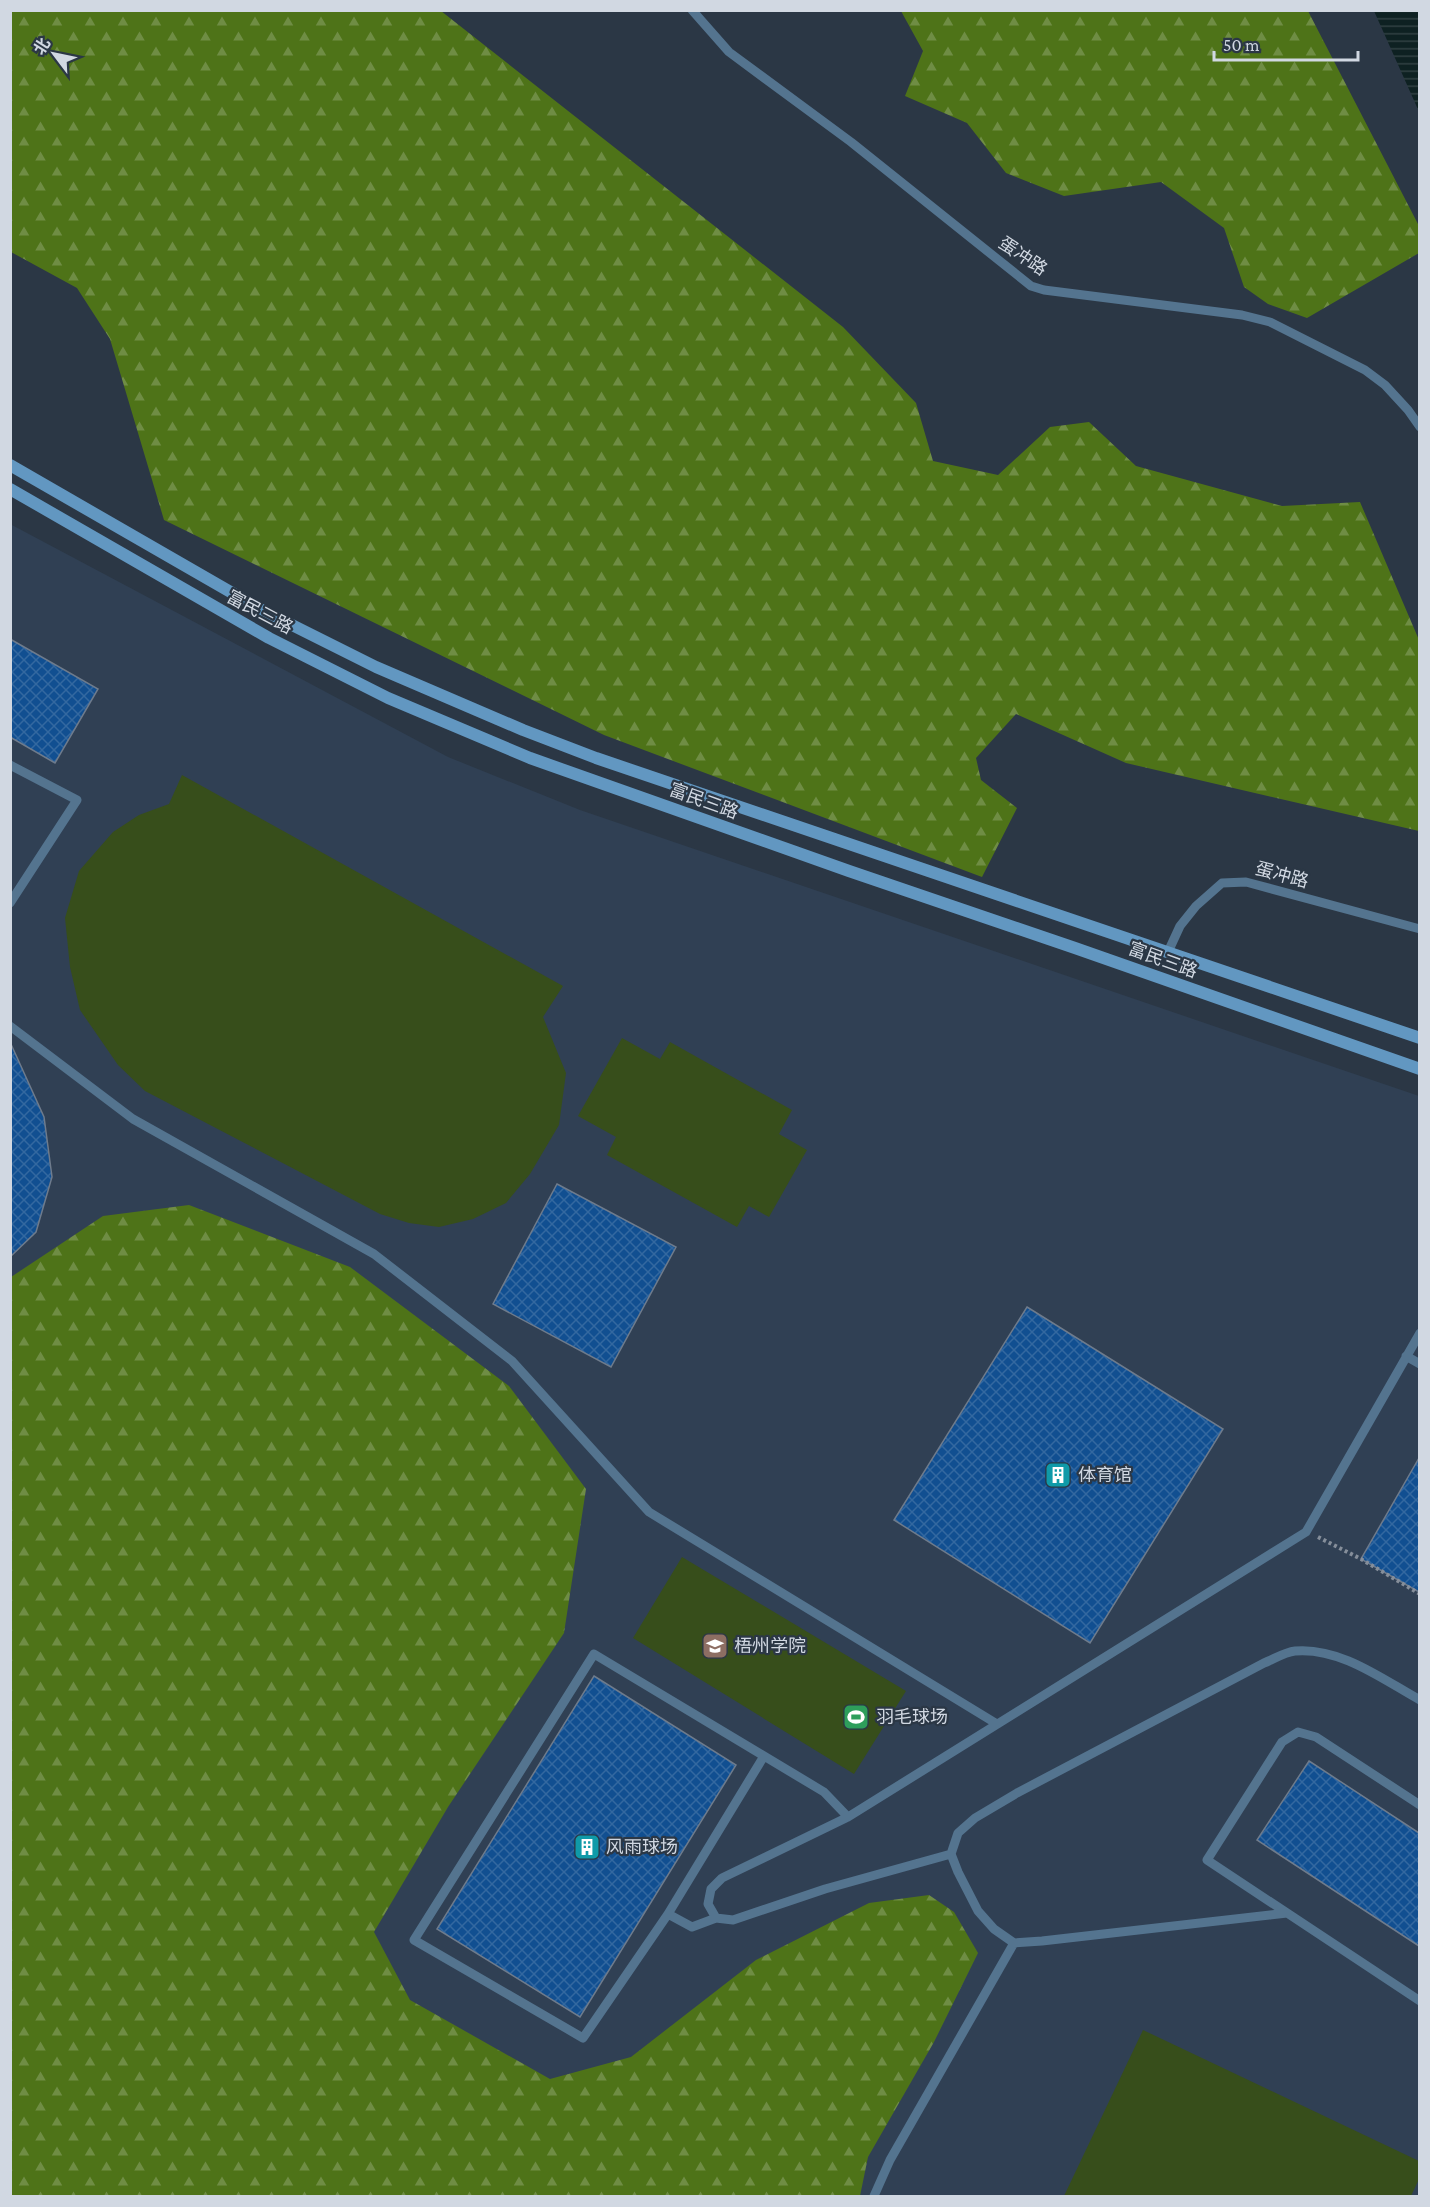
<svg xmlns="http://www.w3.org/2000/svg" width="1430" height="2207" font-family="'Crimson Pro','Noto Sans SC',serif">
	<defs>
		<pattern id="forest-firs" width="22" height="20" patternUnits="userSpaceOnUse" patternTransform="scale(1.5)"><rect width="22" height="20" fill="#4e7318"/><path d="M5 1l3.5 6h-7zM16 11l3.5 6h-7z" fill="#6f8d44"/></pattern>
		<pattern id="water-rules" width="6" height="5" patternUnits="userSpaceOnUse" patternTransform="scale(1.5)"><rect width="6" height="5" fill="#0e2122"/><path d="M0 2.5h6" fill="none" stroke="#304042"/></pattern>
		<pattern id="building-cross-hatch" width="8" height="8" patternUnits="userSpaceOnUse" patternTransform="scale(1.5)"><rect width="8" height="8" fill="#114f91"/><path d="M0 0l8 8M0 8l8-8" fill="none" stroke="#3368a0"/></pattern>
	</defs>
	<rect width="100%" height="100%" fill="#2b3745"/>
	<path fill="#304054" d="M10,524L448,757L580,810L1419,1096V2196H11Z"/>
	<path fill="url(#forest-firs)" d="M10,11H441L843,327L916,403L933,461L998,475L1050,427L1089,422L1136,466L1282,506L1360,502L1419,640V831L1126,763L1016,714L976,758L981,780L1017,808L982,877L604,735L164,520L110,339L77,288L11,252Z
		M901,11H1308L1419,226V253L1307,318L1268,304L1244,287L1224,228L1161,182L1064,196L1006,173L967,123L905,96L923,51Z
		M189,1205L350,1267L509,1386L586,1489L564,1633L448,1807L374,1932L410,2000L550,2079L631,2057L756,1960L869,1903L929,1895L954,1912L978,1953L934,2042L868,2157L860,2196H11V1277L103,1216Z"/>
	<path fill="#374e1b" d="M182,775L563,986L543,1017L566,1073L559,1125L530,1174L506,1203L473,1219L439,1227L409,1223L380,1214L145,1091L118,1065L80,1010L70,967L65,918L79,871L113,832L139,815L169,804Z
		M622,1038L660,1059L670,1042L792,1110L779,1134L807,1150L769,1217L749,1206L737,1227L607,1155L616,1137L578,1116Z
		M682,1557L906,1691L854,1774L633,1638Z
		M1143,2030L1419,2161V2179L1411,2196H1064Z"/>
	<path fill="url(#water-rules)" d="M1374,11H1419V112L1416,105Z"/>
	<path fill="url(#building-cross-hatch)" stroke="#6e7b8c" stroke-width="1.5" d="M10,639L98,689L55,763L10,737Z
		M10,1042L44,1117L52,1177L36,1232L10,1257Z
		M557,1184L676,1247L611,1367L493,1304Z
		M1027,1307L1223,1429L1090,1643L894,1520Z
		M1419,1458V1592L1361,1559Z
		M594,1676L736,1765L580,2017L437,1929Z
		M1309,1761L1419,1833V1946L1257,1840Z"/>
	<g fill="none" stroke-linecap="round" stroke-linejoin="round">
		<path stroke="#858e9a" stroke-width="4" stroke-dasharray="3 3" stroke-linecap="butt" d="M1318,1537L1361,1559L1420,1594"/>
		<path stroke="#54748f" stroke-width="9" d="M692,10L729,52L851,142L1031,286L1044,290L1242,315L1270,322L1365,370L1385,385L1408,410L1420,427
			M10,765L77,800L10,903
			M1168,952L1180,926L1196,906L1222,883L1246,882L1420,929
			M10,1026L133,1119L374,1254L512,1361L649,1512L997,1724
			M1406,1356L1420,1364
			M764,1756L668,1914L583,2038L414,1940L594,1654L824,1792L848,1817
			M1420,1805L1316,1737L1298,1732L1282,1742L1207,1860L1420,2001
			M951,1854L825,1889L733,1920L716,1918L708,1904L711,1889L722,1878L848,1817L1306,1532L1420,1333
			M1287,1913L1042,1941L1014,1943L994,1929L978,1911L958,1872L951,1854L958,1833L975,1818L1017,1793L1264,1663C1274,1659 1285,1652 1295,1651C1340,1647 1382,1679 1420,1700
			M668,1914L692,1927L716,1918
			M874,2196L890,2160L1014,1943"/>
		<path stroke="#6297c1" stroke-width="12" d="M10,465L260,609L376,667L523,730L596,758L1420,1038
			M10,489L269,638L388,698L530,758L849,871L1075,948L1420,1069"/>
	</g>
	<defs>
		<g id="building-square" transform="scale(1.35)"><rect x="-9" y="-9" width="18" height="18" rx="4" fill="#0f9aa8" stroke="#2b3745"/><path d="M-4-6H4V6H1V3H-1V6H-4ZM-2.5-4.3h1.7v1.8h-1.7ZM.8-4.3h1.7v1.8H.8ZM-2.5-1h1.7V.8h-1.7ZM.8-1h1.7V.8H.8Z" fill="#fff"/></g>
		<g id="university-square" transform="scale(1.35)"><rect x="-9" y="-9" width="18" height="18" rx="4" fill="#8d6e63" stroke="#2b3745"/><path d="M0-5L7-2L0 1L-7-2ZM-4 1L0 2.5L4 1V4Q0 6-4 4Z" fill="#fff"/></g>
		<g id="stadium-square" transform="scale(1.35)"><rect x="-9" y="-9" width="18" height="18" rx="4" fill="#2e9e5b" stroke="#2b3745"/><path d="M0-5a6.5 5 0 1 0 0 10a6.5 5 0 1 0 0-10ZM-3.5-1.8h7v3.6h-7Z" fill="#fff"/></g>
	</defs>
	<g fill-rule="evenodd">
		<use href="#building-square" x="1058" y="1475"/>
		<use href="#university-square" x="715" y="1646"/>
		<use href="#stadium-square" x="856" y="1717"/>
		<use href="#building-square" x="587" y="1847"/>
	</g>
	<g text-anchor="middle" stroke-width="4.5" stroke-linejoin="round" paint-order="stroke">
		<g font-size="18" fill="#d1d8e2" stroke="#2b3745">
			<text transform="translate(1023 256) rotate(34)" y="6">蛋冲路</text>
			<text transform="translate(260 612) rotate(28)" y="6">富民三路</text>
			<text transform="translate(704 801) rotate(20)" y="6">富民三路</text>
			<text transform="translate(1282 875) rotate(15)" y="6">蛋冲路</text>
			<text transform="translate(1163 960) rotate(20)" y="6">富民三路</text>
		</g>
		<g font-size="18" fill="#d1d8e2" stroke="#2b3745" text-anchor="start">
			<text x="1078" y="1481">体育馆</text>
			<text x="734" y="1652">梧州学院</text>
			<text x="876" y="1723">羽毛球场</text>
			<text x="606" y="1853">风雨球场</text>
		</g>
	</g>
	<rect width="1430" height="2207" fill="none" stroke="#d1d8e2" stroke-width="24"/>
	<g transform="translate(54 54) rotate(302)" stroke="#2b3745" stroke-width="4.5" paint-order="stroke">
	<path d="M0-4.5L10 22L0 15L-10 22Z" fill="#d1d8e2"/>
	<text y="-9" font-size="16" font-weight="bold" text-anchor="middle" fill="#d1d8e2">北</text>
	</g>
	<path d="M1214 51v9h144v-9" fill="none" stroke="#d1d8e2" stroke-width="3"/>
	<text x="1223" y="51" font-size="18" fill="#d1d8e2" stroke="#2b3745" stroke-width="4.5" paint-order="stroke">50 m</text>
</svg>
